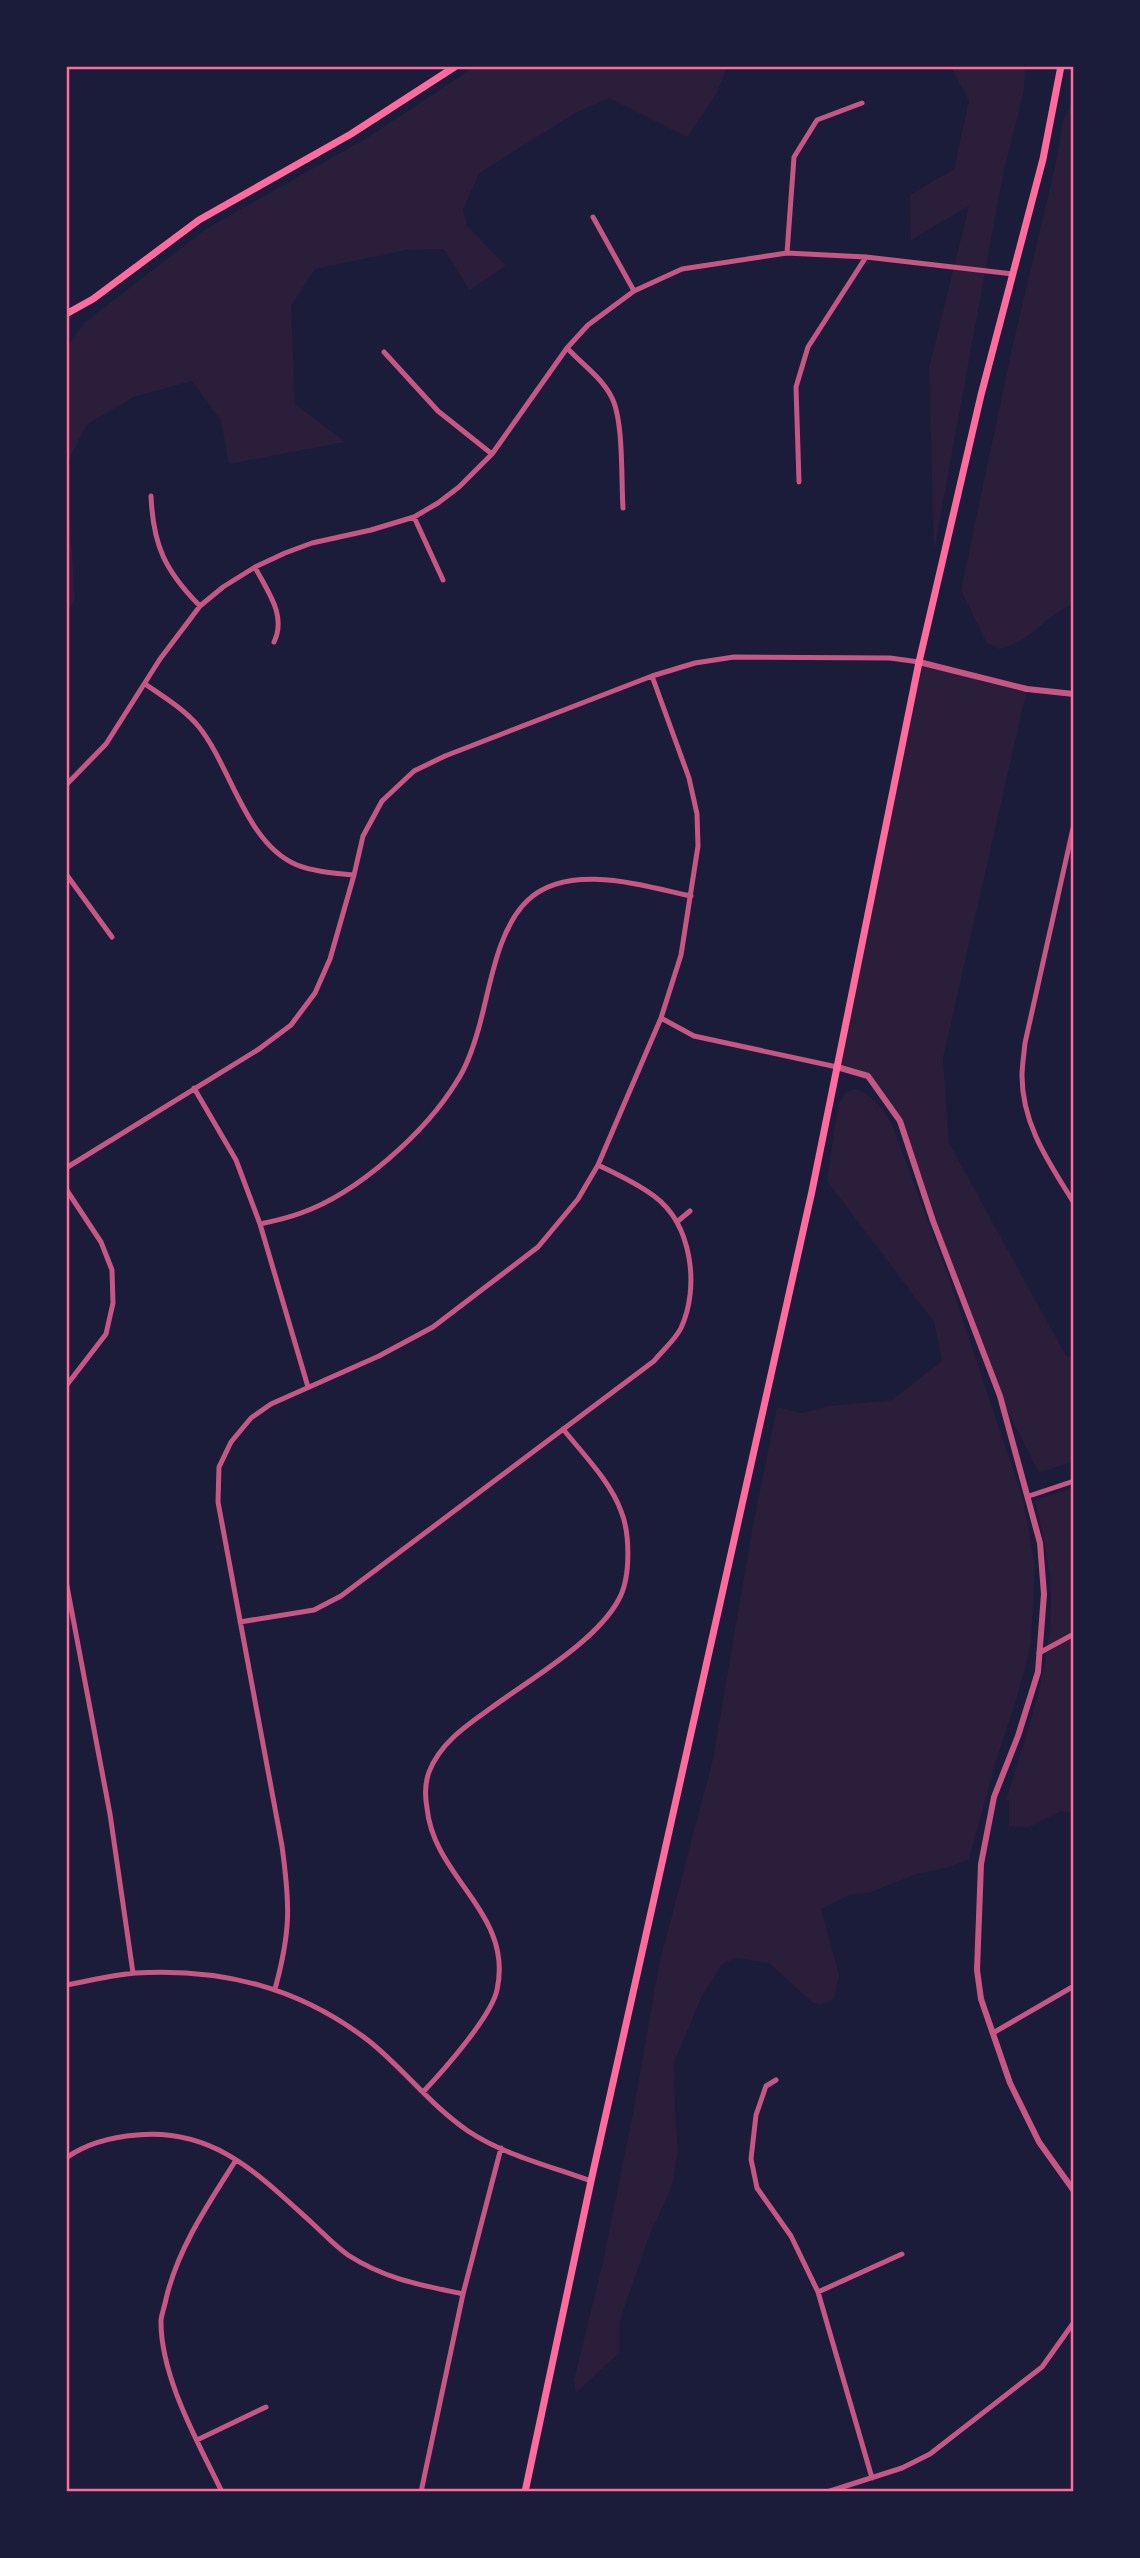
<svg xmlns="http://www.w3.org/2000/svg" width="1140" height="2558" font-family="Ubuntu,sans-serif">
	<rect width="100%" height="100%" fill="#1b1b3a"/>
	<path fill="#2a1e3b" d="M474,67H727L717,92L687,137L609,98L575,113L479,173L463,209L467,226L506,266L469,290L444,249L406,250L315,269L291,306L295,404L345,442L229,464L221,421L192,381L134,397L87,424L67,463V347L84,323L206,229L367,138Z
		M951,67H1025L1024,91L1003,174L934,551L929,368L969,206L911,240L910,195L954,169L969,101Z
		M1073,101V604C1043,617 1034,640 999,649L986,642L961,590L1011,353L1057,158L1063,120Z
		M67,477L75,599L67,612H66Z
		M919,662L1027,689L943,1058L949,1143L1066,1356L1073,1357L1074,1461L1039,1473L1000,1396L933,1221L900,1121L868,1076L837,1067Z
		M853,1089C872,1093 881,1107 891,1122L947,1273L1022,1496L1035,1564L1031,1644L1018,1694L996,1761L969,1859L949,1867L917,1874L868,1893L849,1895L821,1909L839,1975L834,1999L821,2004L813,2003L769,1963L735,1958L721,1965L702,1996L674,2062L675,2116L678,2149L672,2186L649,2236L619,2323V2353L576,2393L574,2380L602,2266L633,2114L659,1965L713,1759L753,1525L777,1407L801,1413L831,1406L892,1400L942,1361L934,1322L827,1181L838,1105L846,1093Z
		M1073,1488V1813L1061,1811L1029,1827L1009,1826V1800L1006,1801C1026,1735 1052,1666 1051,1596C1050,1563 1042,1531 1035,1500Z"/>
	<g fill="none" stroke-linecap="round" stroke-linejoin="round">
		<path stroke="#c65784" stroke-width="5" d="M593,217L634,291
			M787,253L794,157L817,120L862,103
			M567,348C581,363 601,377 611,396C624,419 621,480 623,508
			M384,352L438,411L492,454
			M799,482L796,387L808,347L866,257
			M151,496C153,545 165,571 200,606
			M414,517L443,580
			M255,567C267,591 287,615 274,642
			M145,684C164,697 184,709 199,727C231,767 246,844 297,865C315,872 335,873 354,875
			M66,785L106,744L160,659L200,606L223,587L255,567L285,553L312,543L371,530L414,517L438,503L459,487L492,454L567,348L588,325L634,291L682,269L787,253L866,257L1013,274
			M1074,824L1025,1043C1024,1054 1022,1066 1022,1076C1022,1125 1050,1164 1074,1203
			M66,874L112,937
			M661,1018L694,1036L837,1067
			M194,1088L236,1160L260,1224L308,1387
			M66,1168L259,1049L291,1025L315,993L330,959L354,875L363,836L382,801L414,771L445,756L652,676L695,663L734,657L890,658L919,662
			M66,1189L101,1242L112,1270L113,1303L106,1334L66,1386
			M678,1221L690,1211
			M260,1224C274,1221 288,1218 301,1213C358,1193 426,1132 457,1081C467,1066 474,1045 479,1027C490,988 497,929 528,900C569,862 643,886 691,896
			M1029,1496L1074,1481
			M66,1581L110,1814L133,1973
			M240,1622L314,1610L341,1596L654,1361C662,1351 675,1340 681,1328C700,1287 692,1224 654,1196C637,1183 617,1174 598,1165
			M1039,1653L1074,1634
			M66,1985C89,1981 112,1975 135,1973C222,1968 299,1987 369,2041C404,2069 431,2106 468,2131C504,2155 550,2166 591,2181
			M275,1989C291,1931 290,1905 282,1846L218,1502L219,1467L231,1442L251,1418L271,1404L379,1356L433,1327L538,1247L578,1199L598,1165L661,1018L681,955L698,846L697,814L689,778L652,676
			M993,2033L1074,1986
			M776,2080L766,2086L756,2115L751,2159L757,2188L791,2236L818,2292L872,2478
			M423,2092C443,2071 491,2017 497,1990C514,1913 434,1879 427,1808C425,1797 425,1783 429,1772C440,1743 467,1725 491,1708C529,1680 597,1641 619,1599C631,1577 630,1533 621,1511C610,1481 583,1454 563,1429
			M66,2158C87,2143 111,2137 137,2135C214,2128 258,2174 312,2223C323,2233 335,2246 348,2255C385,2279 421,2285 463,2294
			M818,2292L902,2254
			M197,2440L266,2407
			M222,2492C198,2442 160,2376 161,2320C162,2313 165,2305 166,2299C178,2248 208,2204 236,2160
			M421,2492L463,2294L501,2148
			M827,2492L902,2468L930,2454L1042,2367L1074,2322"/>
		<path stroke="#c65784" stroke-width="6" d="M919,662L1027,689L1074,694
			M837,1067L868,1076L900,1121L933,1221L1000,1396L1040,1543L1044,1594L1038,1672L1018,1736L994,1797L981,1864L977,1970L981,1999L1010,2083L1039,2142L1074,2191"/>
		<path stroke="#ff6b9d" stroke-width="7" d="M66,314L93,299L199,220L351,134L456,66
			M525,2492L591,2181L812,1191L919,662L981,395L1043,159L1061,66"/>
	</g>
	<rect width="1140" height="2558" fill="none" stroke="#1b1b3a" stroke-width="136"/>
	<rect x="68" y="68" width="1004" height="2422" fill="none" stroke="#ff6b9d" stroke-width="2.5"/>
</svg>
